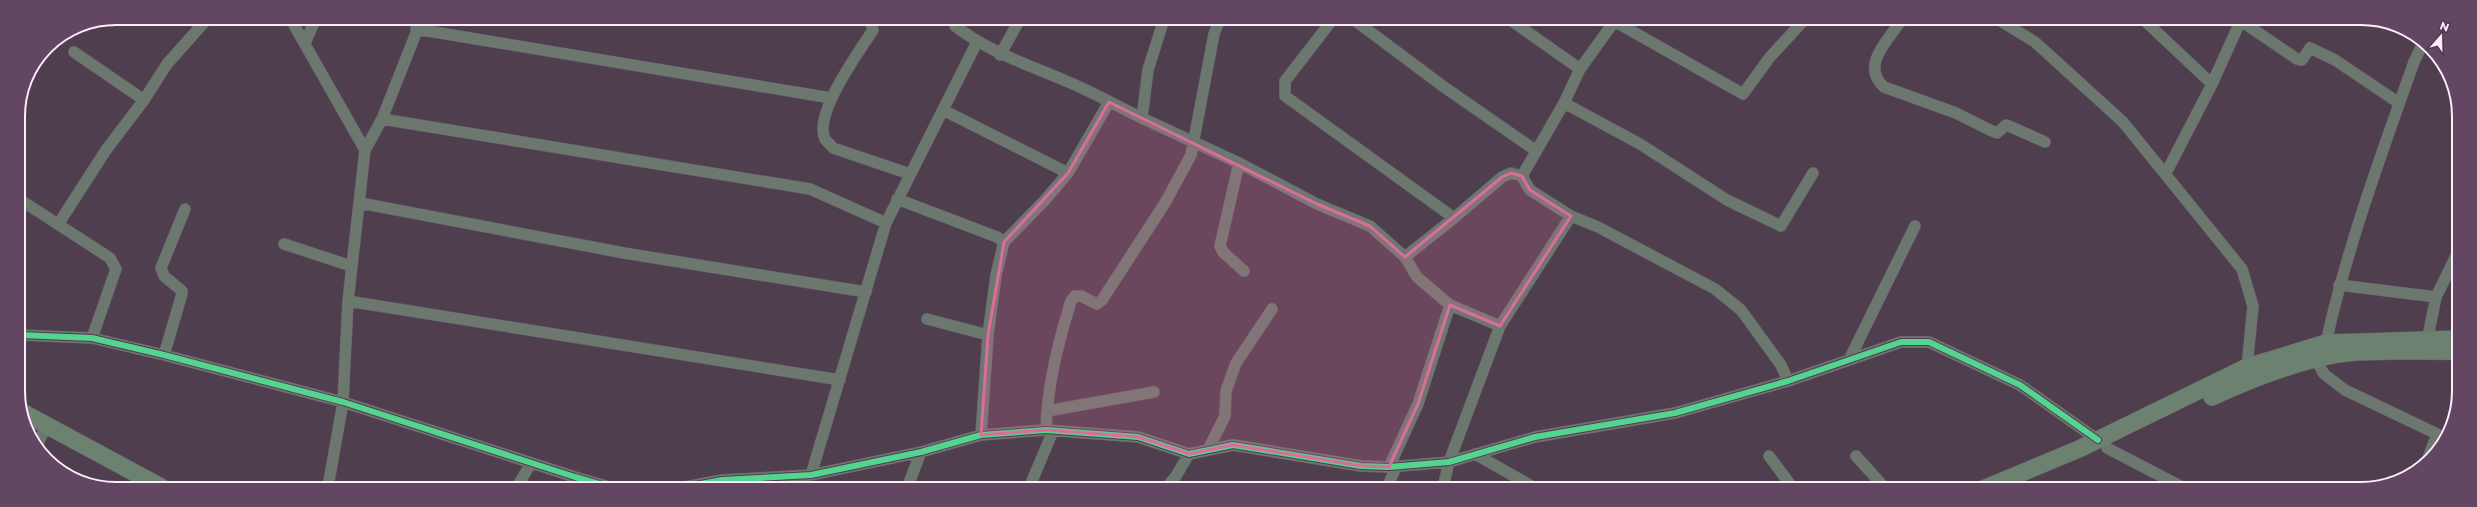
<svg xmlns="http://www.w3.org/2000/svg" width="2477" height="507" font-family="Montserrat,sans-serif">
	<rect width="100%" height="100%" fill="#4f3e4e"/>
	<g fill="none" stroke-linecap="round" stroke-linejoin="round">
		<g stroke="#695c68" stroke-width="12">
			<path id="street" d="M290,18L365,150L348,301L343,402L328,487
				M865,19L871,23L873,30C859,52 813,114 825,139C827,142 831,145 833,148L910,174
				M1164,19L1148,70L1142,118L1239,163L1317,204L1370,226L1405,257L1417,277L1450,305L1500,326
				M1333,19L1285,81V96L1454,218L1405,257
				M1353,19L1444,87L1535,150
				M1509,19L1580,69
				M1616,19L1580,69L1564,103L1522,176L1530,190L1571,216L1598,227L1715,289L1741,310L1781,365L1788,381
				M1902,19C1888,41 1860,65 1884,87L1956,113L1992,131L1997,133L2006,125L2009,126L2045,142
				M1999,20L2035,42L2123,122L2242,269L2253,306L2247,367
				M2144,20L2212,84
				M1614,21L1743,94L1770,57L1805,19
				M2241,21L2297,59L2302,60L2310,48L2335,60L2399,103
				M955,26C992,54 1030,65 1073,84C1096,94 1119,107 1142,118
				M416,29L831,98
				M305,43L316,18
				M74,52L144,100
				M1000,55L1020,19
				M1564,103L1640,144L1727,200L1781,226L1813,173
				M943,110L1068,173L1109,102
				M382,119L810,189L886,223
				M365,150L382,119L422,18
				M1239,163L1220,246L1223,252L1244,271
				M2166,173L2212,84L2241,20
				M19,199L110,258L116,269L92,338
				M897,199L997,237L1004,242
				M360,203L624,253L866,292
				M1454,218L1502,177L1511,173L1522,176
				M59,223L106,150L144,100L167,64L208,18
				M284,244L351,266
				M2339,285L2436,297
				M348,301L840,380
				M927,319L988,335
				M20,335L92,338L164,355L343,402L575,477L613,488
				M2326,343C2347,247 2381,155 2414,62L2423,43
				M2426,346L2436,297L2457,254
				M164,355L182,294V291L164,276L161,268L185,209
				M1849,360L1915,226
				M2316,360L2324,374L2345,390L2437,434L2426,464
				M1047,411L1154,392
				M1046,430C1047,386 1058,344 1071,301L1075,296H1081L1097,304L1102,300L1165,203L1191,155L1214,34L1220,19
				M981,435L988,335L996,275L1004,242L1044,201L1068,173
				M38,443L43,433
				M2107,448L2186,489
				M1208,450L1225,416L1226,391L1236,363L1272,309
				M1475,454L1535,488
				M1769,456L1793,488
				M1856,456L1885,488
				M1389,467L1418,404L1450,305
				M811,475L886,223L977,42
				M517,487L531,463
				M570,487L575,477
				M680,488L722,480L811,475L921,452L981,435L1046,430L1138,437L1189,454L1233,445L1361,466L1389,467L1449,462L1535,437L1675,413L1788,381L1901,342H1929L2020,385L2098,440
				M907,488L921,452
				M1029,488L1053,431
				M1166,488L1176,476L1189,454
				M1387,488L1396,467
				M1443,488L1449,462L1500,326L1571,216"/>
		</g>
		<g stroke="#695c68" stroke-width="18">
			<path id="primary" d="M2212,397C2253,378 2294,362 2339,354C2375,349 2420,352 2457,351
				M20,411L161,487
				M1983,489L2079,449L2247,367L2326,343L2457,339"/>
		</g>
		<use href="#street" stroke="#6c776e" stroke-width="11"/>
		<use href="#primary" stroke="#6d8171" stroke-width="17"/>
		<g stroke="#553854" stroke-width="8">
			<path id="cycleway" d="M20,335L92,338L164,355L343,402L575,477L613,488
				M680,488L722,480L811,475L921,452L981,435L1046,430L1138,437L1189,454L1233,445L1361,466L1389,467L1449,462L1535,437L1675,413L1788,381L1901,342H1929L2020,385L2098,440"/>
		</g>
		<use href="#cycleway" stroke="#53d58f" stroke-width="6"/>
	</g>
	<path fill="#da6d9c" fill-opacity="0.2" stroke="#da6d9c" stroke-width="3" stroke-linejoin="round" d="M1109,102L1317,204L1370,226L1405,257L1502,177L1511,173L1522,176L1530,190L1571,216L1500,326L1450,305L1418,404L1389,467L1361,466L1233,445L1189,454L1138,437L1046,430L981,435L988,335L1004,242L1068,173Z"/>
	<path d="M0 0H2477V507H0ZM116 25H2361A91 91 0 0 1 2452 116V391A91 91 0 0 1 2361 482H116A91 91 0 0 1 25 391V116A91 91 0 0 1 116 25Z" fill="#634662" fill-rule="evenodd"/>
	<path fill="none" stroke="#feecfd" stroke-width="2" d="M116 25H2361A91 91 0 0 1 2452 116V391A91 91 0 0 1 2361 482H116A91 91 0 0 1 25 391V116A91 91 0 0 1 116 25Z"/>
	<g transform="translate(2441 36) rotate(20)" stroke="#553854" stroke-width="3" paint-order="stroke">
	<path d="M0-3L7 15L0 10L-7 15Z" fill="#feecfd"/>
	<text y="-6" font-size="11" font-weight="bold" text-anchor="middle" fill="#feecfd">N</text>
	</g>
</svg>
